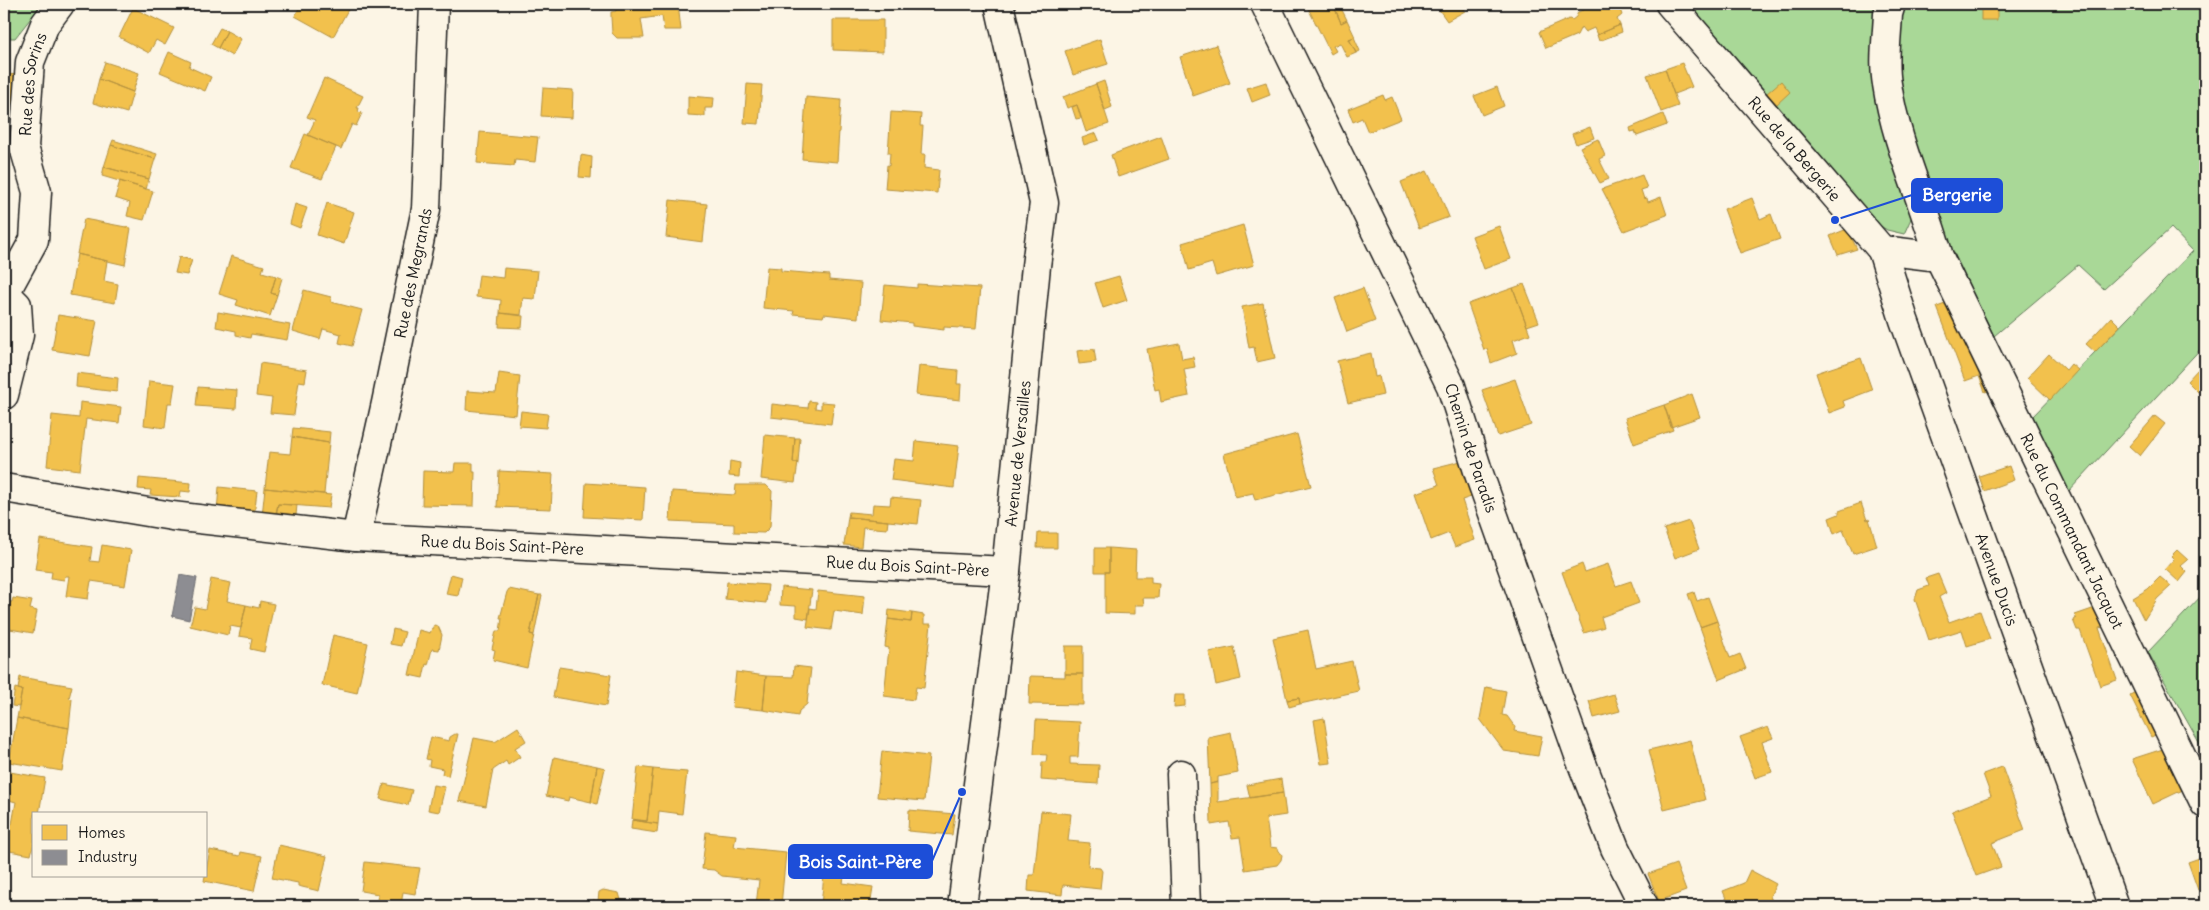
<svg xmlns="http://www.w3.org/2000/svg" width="2209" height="910" font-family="Delius,sans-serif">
	<rect width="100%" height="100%" fill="#fcf5e5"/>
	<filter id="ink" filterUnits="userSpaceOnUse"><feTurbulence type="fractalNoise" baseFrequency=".02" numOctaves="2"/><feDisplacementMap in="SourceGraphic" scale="10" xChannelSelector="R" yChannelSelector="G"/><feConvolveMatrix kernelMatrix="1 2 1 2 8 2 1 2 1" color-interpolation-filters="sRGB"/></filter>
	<g filter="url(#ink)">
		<path fill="#a9d897" stroke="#627a5a" d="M4,4H42L15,38H4Z
			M1683,4H2205V344L2068,492L2032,417L2193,251L2171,228L2104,289L2078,265L1994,336L1923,192L1904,234L1887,230L1859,213Z
			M2205,592V753L2148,652Z"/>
		<path fill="#f2c14e" stroke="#b2903f" d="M301,4H351L333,37L295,16Z
			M615,4H678L681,30H664L662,16L641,19L644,38H617L612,33L611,17V12L616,11Z
			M732,4H773V9L733,10Z
			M829,4H929V10L829,8Z
			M1306,4H1333L1341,23L1347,20L1355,37L1349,39L1356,53L1347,57L1340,43L1333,46L1336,51L1331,54Z
			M1333,4H1339L1347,20L1341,23Z
			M1435,4H1473L1464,9L1465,11L1447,21Z
			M1597,4H1618L1622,15L1617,19L1620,25L1597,35L1594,28L1585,32L1581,27L1577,35L1546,48L1539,32L1569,19L1572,20L1576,17L1578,12Z
			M1981,4H1997V20H1981Z
			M133,8L174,28L165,45L156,40L149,53L119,37Z
			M833,20H883V52L833,50Z
			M1620,25L1622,32L1599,41L1597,35Z
			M220,28L227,31L218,48L211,44Z
			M227,31L241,39L232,56L218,48Z
			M1354,37L1360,51L1356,53L1349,39Z
			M1100,39L1108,64L1073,75L1065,51Z
			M1216,45L1230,83L1193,96L1180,57Z
			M169,52L191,62L189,67L211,77L205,91L160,72Z
			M105,62L139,73L133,92L99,79Z
			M1682,63L1692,87L1674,94L1665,69Z
			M1665,69L1678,106L1661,112L1647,75Z
			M4,74L20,75L18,106L4,100Z
			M324,78L363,96L357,108H359L358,112L362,113L356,126L352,124L341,149L308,135L315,120L307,117Z
			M99,79L133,92L127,113L93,103Z
			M1104,81L1112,107L1105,110L1096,84Z
			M1781,81L1790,92L1776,105L1766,94Z
			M1266,82L1270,95L1252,102L1247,88Z
			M747,84L762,85L759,124L744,123Z
			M1096,84L1109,124L1086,132L1077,105L1067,108L1063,97Z
			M1497,87L1504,106L1482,115L1474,96Z
			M543,88L573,90L572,118L541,116Z
			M1383,95L1385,100L1392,97L1401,119L1368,132L1362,118L1353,122L1348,109Z
			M688,96L714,98L713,108H705V116L688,115Z
			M806,97L841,100L837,162L802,159Z
			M1077,105L1081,118L1076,119L1072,107Z
			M891,112L921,114L920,126H923L921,154H925L924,168L939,170L937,193L885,189L887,165L889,166L890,153H888Z
			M1663,114L1667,125L1637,136L1635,131L1631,132L1630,128Z
			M1590,127L1594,138L1576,144L1572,134Z
			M480,132L538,137L535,162L515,160L514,166L477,163Z
			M1096,133L1099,140L1084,145L1082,138Z
			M305,134L336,147L322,179L291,168Z
			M1161,136L1169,159L1118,177L1111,155Z
			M1598,139L1605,156L1599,159L1609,179L1600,183L1580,147Z
			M113,140L157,154L155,159L111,145Z
			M111,145L155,159L149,179L104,167Z
			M581,155L592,157L591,178L579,177Z
			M104,167L149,179L146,189L102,176Z
			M1427,171L1433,183H1435L1449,217L1419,228L1401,182Z
			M1642,175L1647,188L1641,190L1644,199L1647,198L1648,202L1661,197L1667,215L1624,231L1602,189Z
			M120,181L153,191L144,220L127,216L130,203L115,198Z
			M1752,198L1760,219L1771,214L1780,239L1740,253L1724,209Z
			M670,200L707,204L703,242L666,237Z
			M327,203L354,212L344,244L317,235Z
			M295,204L307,208L300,228L290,224Z
			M84,219L131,228L125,265L77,254Z
			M1243,225L1254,265L1216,276L1212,263L1189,270L1182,243Z
			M1499,226L1511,259L1484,269L1472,236Z
			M1847,229L1857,249L1838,255L1830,236Z
			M77,254L107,261L104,281L118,284L115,303L70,295Z
			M231,256L264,266L262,272L276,276L271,293L277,295L270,316L236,305L238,300L219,294Z
			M179,257L192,260L187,275L175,273Z
			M767,267L781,268V271L829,275V280L861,283L858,318L824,314L823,317L793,314L794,311L763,308Z
			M504,268L538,271L535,299L523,298L521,315L500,313L501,300L476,297L479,275L503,278Z
			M276,276L282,278L277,295L271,293Z
			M1119,276L1127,300L1103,308L1095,283Z
			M917,284L980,288L976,329L944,327V330L912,326V323L881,320L885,285L917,288Z
			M1524,284L1539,322L1527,326L1513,288Z
			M1363,288L1375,321L1347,332L1335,298Z
			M1513,288L1530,334L1513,340L1517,353L1491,363L1487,349L1484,350L1468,304Z
			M304,290L331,297V302L362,310L352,346L339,343L341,334L323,329L320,339L293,331Z
			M1953,301L1995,388L1985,392L1979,376L1965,381L1937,307Z
			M1263,303L1275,358L1257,362L1254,347L1249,348L1242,307Z
			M218,312L290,325L287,340L251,334L250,338L236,335V331L216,327Z
			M500,313L523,316L522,328L499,327Z
			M58,315L97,321L90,356L52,350Z
			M2111,317L2120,326L2095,352L2086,344Z
			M1179,343L1182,359L1193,357L1195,367L1184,369L1189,396L1161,402L1159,389L1155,390L1147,349Z
			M1094,349L1096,362L1079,364L1077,351Z
			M1371,353L1375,377L1379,376L1383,395L1348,403L1337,361Z
			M2049,354L2066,370L2071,364L2078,370L2050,400L2027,378Z
			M1861,358L1872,390L1843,401L1845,407L1829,413L1816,373Z
			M260,363L307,370L305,382L299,381L294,415L270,413L272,398L256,396Z
			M919,366L958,370L957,384H961L960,400L916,395Z
			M2199,368L2205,374V385L2199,393L2187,381Z
			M77,373L118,378L117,392L76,387Z
			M499,373L520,376L516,415L466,410L467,391L496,393Z
			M1515,379L1531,425L1498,436L1482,390Z
			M149,381L175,384L172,403H168L165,428L144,425Z
			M198,387L237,390L236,409L196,406Z
			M1692,394L1700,417L1671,427L1664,405Z
			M809,401L816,402L815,408L821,409V402L834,403L831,424L771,417L772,404L808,408Z
			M80,402L121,407L119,423L86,419L80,470L47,466L52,415L79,418Z
			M1664,405L1673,430L1634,444L1625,418Z
			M521,411L548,414L546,428L519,426Z
			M2155,416L2165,424L2140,456L2129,446Z
			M293,428L330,432L329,443L292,437Z
			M1297,434L1311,486L1255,500L1253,493L1235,497L1224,454Z
			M765,435L795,438L793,463H798L795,483L761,479Z
			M292,437L329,443L324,494L265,488L269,452L290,454Z
			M795,438H800L798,463H793Z
			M916,441L959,446L954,488L891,480L894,459L914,461Z
			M1465,460L1477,495L1462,500L1475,540L1455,547L1449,533L1431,540L1415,493L1439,485L1433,468Z
			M730,461L740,463L739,477L729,476Z
			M455,463H473V472H475L474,506L422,505L423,471L454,472Z
			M2009,466L2014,480L1984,491L1979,476Z
			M499,471L553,474L551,509L497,507Z
			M139,478L191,483L190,492L181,491L180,497L150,495L151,490L138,489Z
			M586,483L645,487L643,520L584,517Z
			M736,485H766L772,491L770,527L764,533L734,532V524L670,521L672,491L735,495Z
			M219,487L257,491L254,516L217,512Z
			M265,488L331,495L329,508L278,504L276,517L262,516Z
			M891,497L921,500L918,524L848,517L849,512L872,514L873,504L890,505Z
			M1861,503L1867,520L1869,519L1877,546L1853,554L1843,530L1834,534L1829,518L1839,514V511Z
			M278,504L297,505L296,515L276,513Z
			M848,517L888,521L887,529L863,527L861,547L844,545Z
			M1689,521L1699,549L1675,558L1664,529Z
			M1038,533H1057V548H1037Z
			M40,539L92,547L90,561L99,562L102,545L131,550L125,586L91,581L88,599L66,596L69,576H65L64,580L51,578L52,572L35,570Z
			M1095,548H1109V572H1095Z
			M1109,548L1136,550L1135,577H1151V583L1159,584L1158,598H1143L1144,605H1135V614L1105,613V572H1109Z
			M2177,550L2188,560L2181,566L2187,572L2179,582L2165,569L2174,559L2171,556Z
			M1582,564L1585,572L1608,564L1616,586L1631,581L1639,603L1601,617L1604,627L1584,633L1562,572Z
			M451,574L462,577L458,596L446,594Z
			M1938,574L1946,593L1939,597L1949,622L1980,611L1990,639L1967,646L1962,630L1929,640L1915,599L1918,590L1929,586L1926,578Z
			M2160,577L2171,586L2157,599L2144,620L2133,598L2148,589Z
			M211,579L231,583L227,601L246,605L241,628L230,626L228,635L190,626L195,607L205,609Z
			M727,582L768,585L766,603L725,599Z
			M781,587L812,590L808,619L796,617V606L780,605Z
			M509,589L539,595L530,634L534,635L527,668L493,660L495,650L492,649L496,631H500L502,618H500L507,592Z
			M818,591L865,596L863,615L834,611L831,630L807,627L810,608L816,609Z
			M1694,592L1697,601L1708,597L1717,621L1700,627L1688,594Z
			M539,595H542L534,635L530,634Z
			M13,598L32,601L30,609L37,611L33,633L4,628V601L12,602Z
			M260,601L274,604L264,652L250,649L252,638L239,636L246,605L259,608Z
			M2101,606L2110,625L2099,628L2117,680L2100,686L2080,630H2077L2073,620L2076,618L2075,615Z
			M889,610L912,613L911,622L888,619Z
			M912,613L924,615V624H931L924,688L916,687L914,700L884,696L889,648L885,647L888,619L911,622Z
			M1717,621L1730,658L1740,654L1746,669L1719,680L1700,627Z
			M434,625L438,626L442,635L439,650L432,649L428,665L426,664L423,678L409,675L419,630L430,633Z
			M393,629L405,632L401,646L390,644Z
			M1308,630L1316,669L1352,661L1359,691L1300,704L1299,698L1287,700L1273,638Z
			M333,635L368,643L357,693L322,685Z
			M1065,646H1083V674H1065Z
			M1234,647L1241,679L1216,685L1209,652Z
			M794,666L811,668L807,704L799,711L798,716L763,710L766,676L793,677Z
			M559,667L611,675L606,706L553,697Z
			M736,672L766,676L763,710L732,707Z
			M1065,674H1083V705L1029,704L1030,676L1065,677Z
			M20,677L72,686L69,698L72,699L69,728L17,718L22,690L18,689Z
			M1486,687L1506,691L1502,715L1507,716L1515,727L1514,731L1542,736L1538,756L1504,751L1480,719Z
			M15,688L22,690L19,707L12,706Z
			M2141,689L2162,732L2151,737L2130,695Z
			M1614,694L1620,711L1594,718L1589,701Z
			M1175,695H1185V706L1174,707Z
			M1299,698L1300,704L1289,707L1287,700Z
			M17,718L69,728L62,771L9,762Z
			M1324,718L1331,763L1321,764L1314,720Z
			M1036,720L1080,722L1078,757H1070V764L1099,765L1098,784L1041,780L1042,762H1046L1047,755L1034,754Z
			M518,727L526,741L515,748L520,757L508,765L506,761L493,770L486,806L459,801L474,738L495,742Z
			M1768,727L1773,738L1762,742L1772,772L1755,778L1740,737Z
			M1231,732L1238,773L1218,777V782L1210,784L1208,737Z
			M455,734H458L448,776L442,774L443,769L429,766L430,760L426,759L431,737L449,741L450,737Z
			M1690,740L1705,800L1664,810L1649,750Z
			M2169,747L2189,787L2153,804L2132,759Z
			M882,751L929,756L924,801L877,797Z
			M554,757L597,766L591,802L569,797L568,801L546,796Z
			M597,766L605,768L597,804L591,802Z
			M638,767L653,769L647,821L632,819Z
			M2002,767L2025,830L1992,843L2001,867L1976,876L1952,811L1991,796L1983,774Z
			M653,769L687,772L682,814L659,811L658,824L632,820L647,821Z
			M10,772L45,778L39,814H34V842L31,855L4,850V823L12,824L16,802L5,799Z
			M1281,779L1283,793L1250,798L1247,785Z
			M1218,782V802L1283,793L1286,815L1266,818L1270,847L1277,848L1282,855L1281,860L1277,865L1245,870L1240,837L1232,838L1229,822L1211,825L1210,784Z
			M384,784L412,790L408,805L380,799Z
			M433,785L445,787L439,812L428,810Z
			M909,810L955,814L952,835L908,831Z
			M1041,811L1071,814L1068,841L1090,843L1088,867L1100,868L1102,871L1100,889L1063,885L1062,895L1028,891L1029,875H1034Z
			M632,820L658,824L657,833L631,829Z
			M706,832L736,835L734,847L786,852L781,906L756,905L759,880L722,876L714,870L702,869Z
			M279,845L327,856L319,891L298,886V883L272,878Z
			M210,850L240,856L241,852L262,856L254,891L204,881Z
			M2205,856V888L2198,890L2188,862Z
			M365,862L420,868L415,894L403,892L401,906H376L378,894L361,891Z
			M1676,864L1686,891L1659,901L1648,874Z
			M1750,870L1776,884L1770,896L1774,906H1734L1733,904L1729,906L1723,891L1744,883Z
			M824,874L844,877L843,883L873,887L870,906H821Z
			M603,890L619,893L621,900L635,902L634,906H592L593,900L598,901L599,892Z"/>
		<path fill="#8d8d92" stroke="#6b6b6f" d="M180,575L197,578L189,620L172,616Z"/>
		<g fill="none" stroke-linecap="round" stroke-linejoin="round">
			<g stroke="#1c1c1c" stroke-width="31">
				<g id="minor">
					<path id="s1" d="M1265,4L1451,386L1479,474L1581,761L1615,848L1644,906"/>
					<path id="s2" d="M1670,4L1882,250L1939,257"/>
					<path id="s3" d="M1891,4L1888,14C1887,37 1883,62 1887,84C1896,144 1923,199 1939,257L2205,804"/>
					<path id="s4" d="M1882,250L1904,320L2114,906"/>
					<path id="s5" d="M4,395L19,335L17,305L5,293L34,240L37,192L24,147L30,62L45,24L60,4"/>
					<path id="s6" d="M4,488L172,516L356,537L1006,571"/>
					<path id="s7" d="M356,537L386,403L426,209L434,4"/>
					<path d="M1181,774L1186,906"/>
					<path id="s8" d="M962,906L1006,571L1036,266L1044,203L999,4"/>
				</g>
			</g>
			<use href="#minor" stroke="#fcf5e5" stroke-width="28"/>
		</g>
	</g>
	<g text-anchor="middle" stroke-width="5" stroke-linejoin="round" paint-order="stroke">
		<g font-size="16" fill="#1c1c1c" stroke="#fcf5e5">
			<text dy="6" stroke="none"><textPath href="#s5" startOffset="328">Rue des Sorins</textPath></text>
			<text dy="6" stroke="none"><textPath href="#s2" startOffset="191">Rue de la Bergerie</textPath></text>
			<text dy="6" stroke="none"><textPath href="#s7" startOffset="270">Rue des Megrands</textPath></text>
			<text dy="6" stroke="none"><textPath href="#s1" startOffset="490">Chemin de Paradis</textPath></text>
			<text dy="6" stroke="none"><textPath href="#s8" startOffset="456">Avenue de Versailles</textPath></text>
			<text dy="6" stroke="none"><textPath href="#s3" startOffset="566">Rue du Commandant Jacquot</textPath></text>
			<text dy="6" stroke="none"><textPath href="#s6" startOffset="502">Rue du Bois Saint-Père</textPath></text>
			<text dy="6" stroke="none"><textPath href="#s6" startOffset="908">Rue du Bois Saint-Père</textPath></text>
			<text dy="6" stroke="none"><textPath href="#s4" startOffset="349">Avenue Ducis</textPath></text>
		</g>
	</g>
	<path fill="none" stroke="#1d4ed8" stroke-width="2" d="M1835 220L1912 195M962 792L932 861"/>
	<g fill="#1d4ed8" stroke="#fcf5e5" stroke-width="2">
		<circle cx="1835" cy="220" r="5"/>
		<circle cx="962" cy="792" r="5"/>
	</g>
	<g fill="#1d4ed8" stroke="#1d4ed8" stroke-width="2">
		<rect x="1912" y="179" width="90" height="33" rx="5"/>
		<rect x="789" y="845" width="143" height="33" rx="5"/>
	</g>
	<g font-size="18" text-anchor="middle" font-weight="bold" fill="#fff">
		<text x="1957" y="201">Bergerie</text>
		<text x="860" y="868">Bois Saint-Père</text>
	</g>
	<rect width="2209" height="910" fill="none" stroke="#fcf5e5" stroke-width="20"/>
	<rect x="10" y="10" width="2189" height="890" fill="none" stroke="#1c1c1c" stroke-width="2" filter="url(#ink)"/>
	<rect x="32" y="812" width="175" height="65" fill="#fcf5e5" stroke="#a29e95"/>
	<rect x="42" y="825" width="25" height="15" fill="#f2c14e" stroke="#a29e95"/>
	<text x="78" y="838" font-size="15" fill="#1c1c1c">Homes</text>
	<rect x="42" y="850" width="25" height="15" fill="#8d8d92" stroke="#a29e95"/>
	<text x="78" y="862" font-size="15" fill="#1c1c1c">Industry</text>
</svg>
